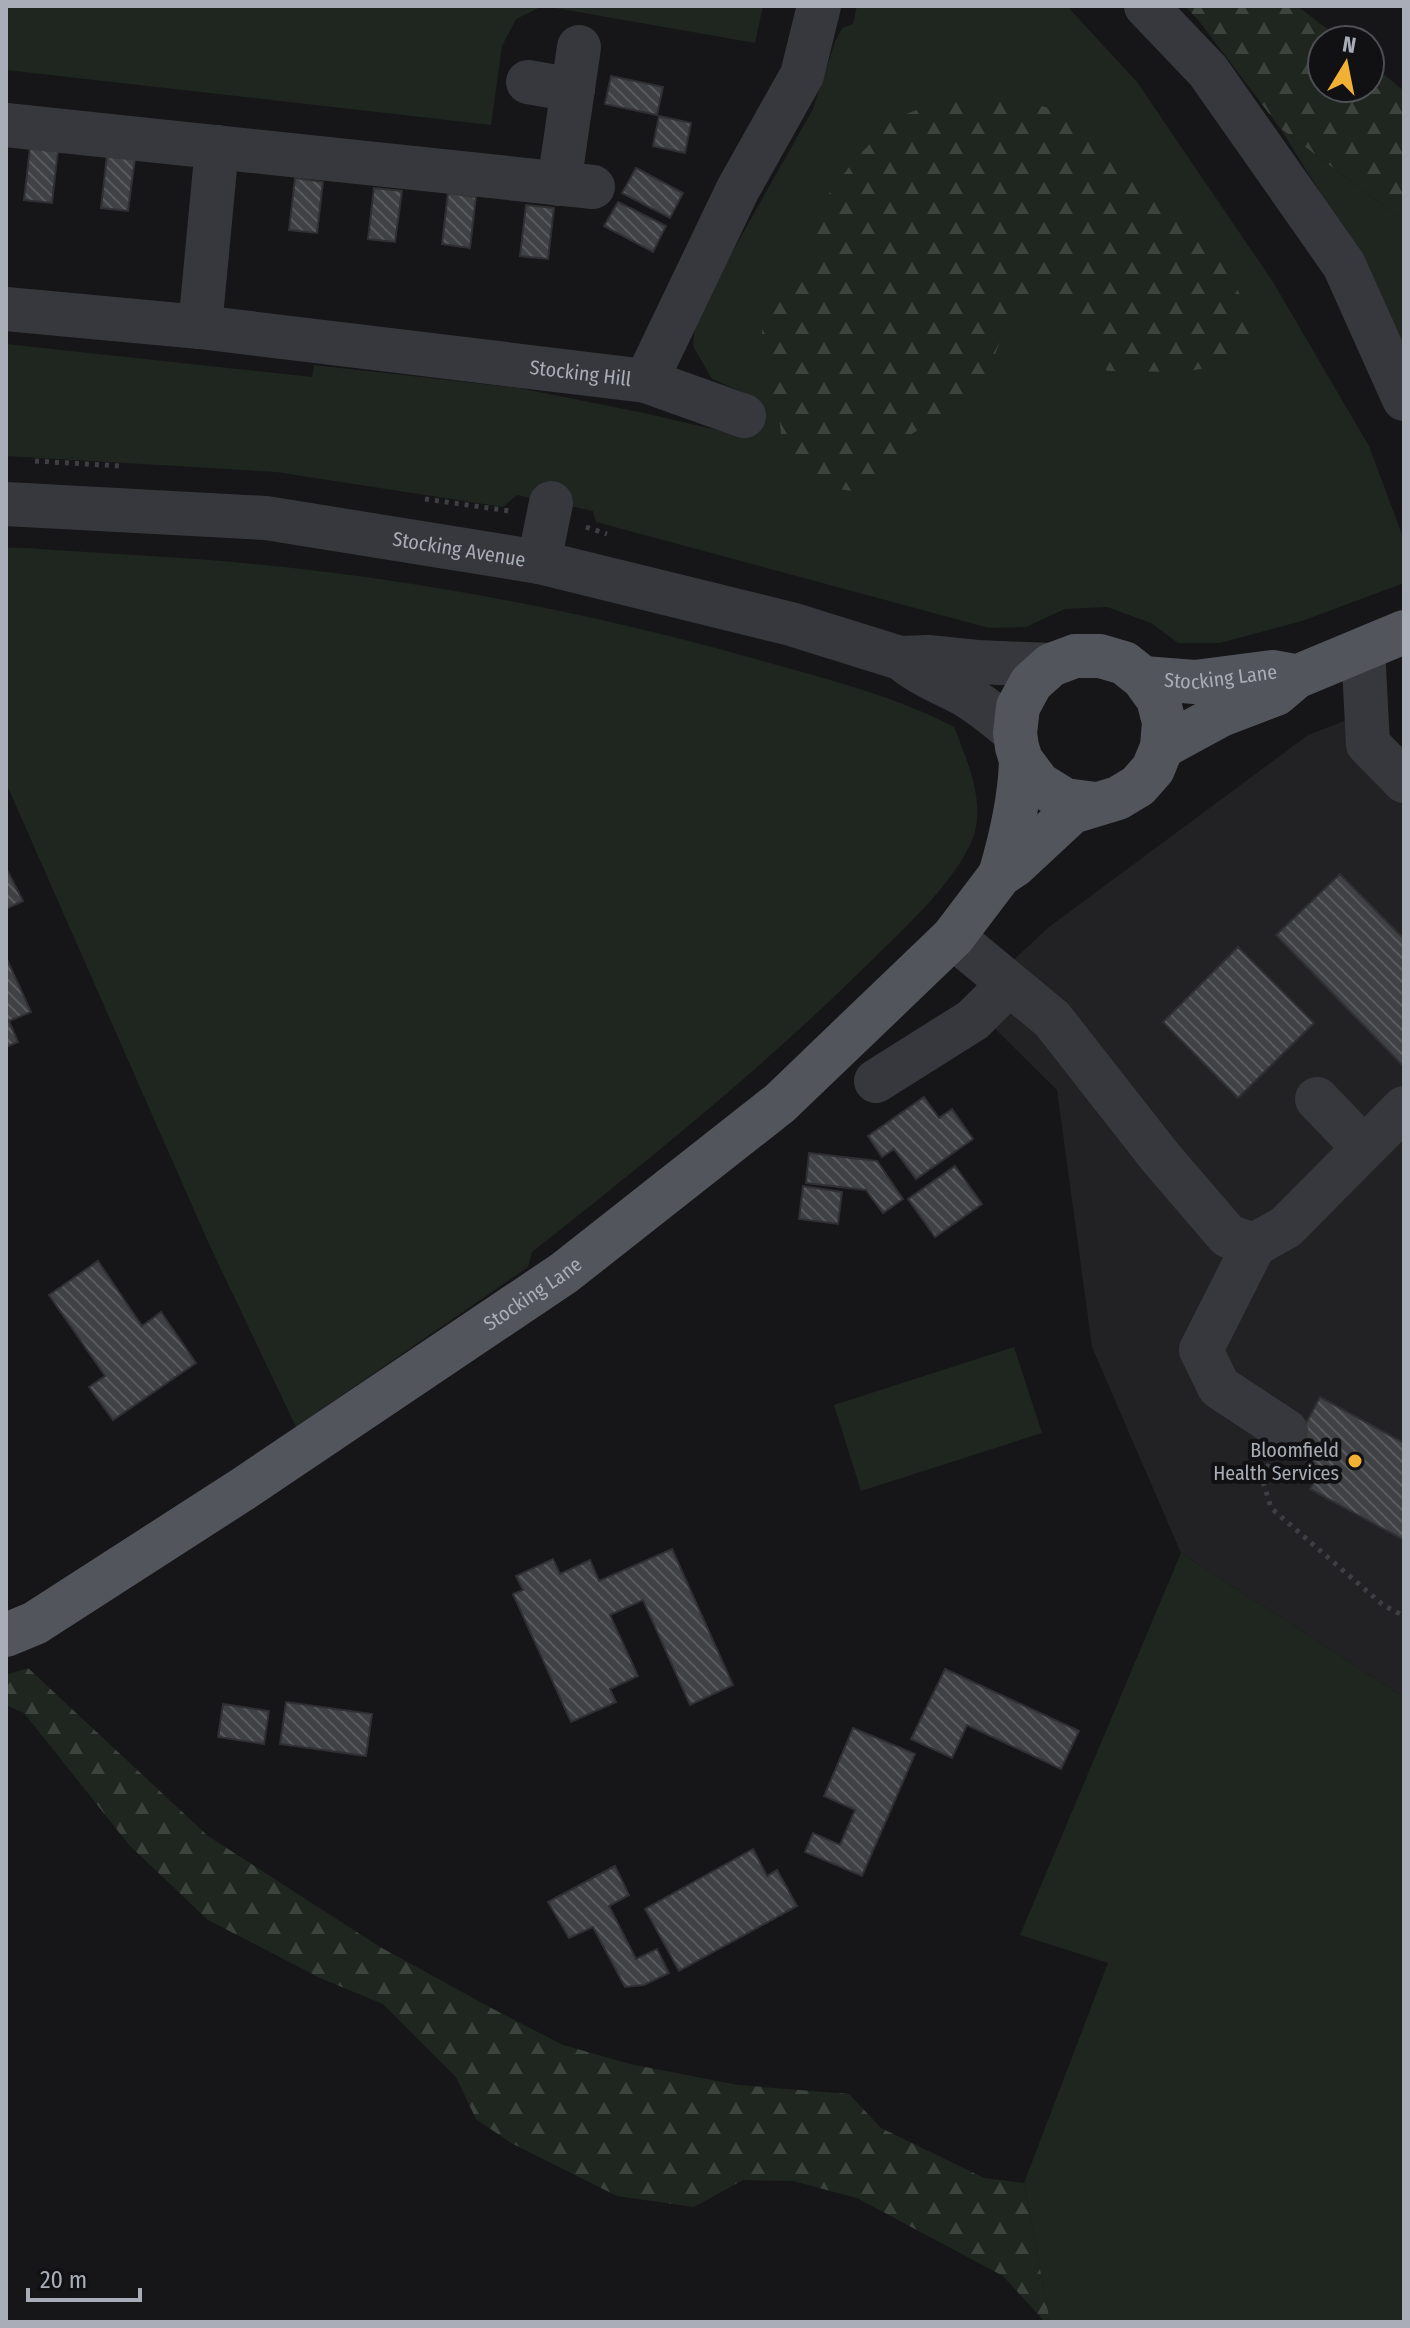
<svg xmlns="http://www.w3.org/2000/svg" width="1410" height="2328" font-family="'Fira Sans Condensed',sans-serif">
	<defs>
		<pattern id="forest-firs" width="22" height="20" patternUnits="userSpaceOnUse" patternTransform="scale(2)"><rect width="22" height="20" fill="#1e261f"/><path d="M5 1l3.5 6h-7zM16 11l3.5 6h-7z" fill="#3c433d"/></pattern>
		<pattern id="building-back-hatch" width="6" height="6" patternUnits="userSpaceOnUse" patternTransform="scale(2)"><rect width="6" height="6" fill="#404145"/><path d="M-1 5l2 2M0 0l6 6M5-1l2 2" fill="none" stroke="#595a5e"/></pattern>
	</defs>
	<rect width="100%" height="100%" fill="#161618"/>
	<path fill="#222225" d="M1355,717L1404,760V1697L1181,1553L1092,1347L1057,1090L968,1002L1049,927L1308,735Z"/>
	<path fill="#1e261f" d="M6,6H543L516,19L502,46L491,125L6,70Z
		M544,6H763L755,43Z
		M857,6H1067L1137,82L1273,282L1369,446L1404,540V583L1302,621L1220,643H1178L1151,623L1107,607L1065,609L1026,627L989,628L596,522L593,511L517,495L503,507L276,472L6,456V344L312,377L314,365L519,388L644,413L743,436L756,398L712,379L693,346L696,316L813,109L835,42L842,28L853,24Z
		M1280,128L1404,221V347L1362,260Z
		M6,548C22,547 38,549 54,550C87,552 119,554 151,556C357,568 561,604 759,660C825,679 893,695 954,727C967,760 986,802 973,838C957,879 908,925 877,955C769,1063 651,1158 532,1252L528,1267L296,1427L209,1244L6,783Z
		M1014,1347L1042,1433L861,1491L834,1405Z
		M1181,1553L1404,1697V2322H1050L1024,2183L1108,1963L1020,1935Z"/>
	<path fill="url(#forest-firs)" d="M1185,6H1297L1342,40H1322V88H1370V63L1404,91V221L1280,128L1199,21Z
		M955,94L1000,95L1087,118L1128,164L1208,241L1241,296L1253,338L1239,361L1185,372L1107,371L1088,331L1068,306L1034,293L1005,328L985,381L954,408L910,435L894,460L858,492L827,487L784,461L779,415L759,355L766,301L796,273L815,248L818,208L853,162L892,120Z
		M28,1668L208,1836L380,1947L495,2010L563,2045L630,2064L738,2085L849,2094L881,2128L984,2178L1024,2183L1050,2322H1045L1003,2276L857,2198L793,2181L743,2180L694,2207L617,2196L511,2143L476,2119L456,2077L383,2004L320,1978L208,1920L130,1846L24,1713L6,1705V1675Z"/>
	<path fill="url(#building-back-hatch)" stroke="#303034" stroke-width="2" d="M611,76L663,87L657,115L605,104Z
		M659,116L691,123L685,153L653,146Z
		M30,147L58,150L52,203L24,200Z
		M107,155L135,159L128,211L101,208Z
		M636,168L683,193L670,218L622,193Z
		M295,178L323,182L317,233L289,230Z
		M374,188L402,191L395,242L368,239Z
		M448,193L476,197L470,248L442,244Z
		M618,202L666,226L653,252L604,226Z
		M526,205L554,208L548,259L520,256Z
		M6,868L23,901L6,909Z
		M1340,874L1404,939V1067L1276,935Z
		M1238,947L1314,1023L1238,1098L1163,1022Z
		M6,957L31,1012L9,1021L18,1042L6,1047Z
		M924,1097L939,1118L952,1109L973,1139L916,1179L894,1149L882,1157L868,1136Z
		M809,1153L877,1161L903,1199L883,1213L866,1190L806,1183Z
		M955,1166L982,1204L935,1237L908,1199Z
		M803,1186L842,1192L838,1224L799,1219Z
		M98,1261L142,1326L161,1312L196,1363L113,1420L89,1387L105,1376L49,1295Z
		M1320,1397L1404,1443V1540L1310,1489L1321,1469L1290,1453Z
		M672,1549L733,1685L690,1705L643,1600L610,1615L638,1676L610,1689L616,1702L571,1722L513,1594L523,1590L516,1576L553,1559L560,1574L590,1560L599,1581Z
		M945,1669L1079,1731L1061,1769L967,1725L952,1758L911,1739Z
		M286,1702L372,1714L366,1756L280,1744Z
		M223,1704L269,1711L264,1744L218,1737Z
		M853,1728L915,1754L862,1876L805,1852L813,1833L840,1845L855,1810L824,1796Z
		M753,1849L767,1876L777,1870L797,1906L679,1971L645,1909Z
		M615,1866L629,1895L609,1906L636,1959L657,1949L669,1973L644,1985L625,1987L593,1927L569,1938L548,1902Z"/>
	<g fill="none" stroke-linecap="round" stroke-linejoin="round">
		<path stroke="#3d3f44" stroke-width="5" stroke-dasharray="4 6" stroke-linecap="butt" d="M35,461L121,466
			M425,499L510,511
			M586,527L607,534
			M1269,1464L1262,1478L1271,1508L1383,1605L1404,1616"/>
		<g stroke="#37383d" stroke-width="44">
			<path d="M1146,6L1208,71L1344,265L1404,399"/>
			<path d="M528,82L573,90"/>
			<path d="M6,125L593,187"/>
			<path d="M559,184L579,47"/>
			<path id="s1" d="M6,309L200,327L646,381L738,189L802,75L819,6"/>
			<path d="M200,327L217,147"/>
			<path d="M646,381L744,416"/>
			<path id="s2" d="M6,504L266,518L539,562L791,624L900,658L928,657L977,662L1051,665"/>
			<path d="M539,562L551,503"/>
			<path d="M1363,649L1368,744L1404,781"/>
			<path d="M907,663C924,677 944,683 963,694C982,705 999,719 1015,733"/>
			<path d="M953,937L1052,1019L1161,1158L1228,1236L1254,1245L1286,1227L1404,1108"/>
			<path d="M876,1081L973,1020L1009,984"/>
			<path d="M1317,1099L1364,1148"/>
			<path d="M1254,1245L1201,1350L1219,1387L1286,1431"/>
		</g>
		<g stroke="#53555c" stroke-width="44">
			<path id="s3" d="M1143,678L1195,682L1272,672L1289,675"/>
			<path d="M1162,747L1221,715L1276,694L1296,677L1404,632"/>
			<path d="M1000,875C1011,838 1020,799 1021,760"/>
			<path id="s4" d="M6,1635L35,1623L243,1489L564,1273L780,1103L953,937L1000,875L1015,865L1072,812L1118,798L1138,786L1153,769L1162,747L1164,722L1158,699L1143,678L1124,663L1100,656H1075L1051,665L1031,683L1018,707L1015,733L1017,747L1021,760L1039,784L1065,800L1096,804"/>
		</g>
	</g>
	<circle fill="#f2b134" stroke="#111113" stroke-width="3" cx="1355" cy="1461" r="8"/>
	<g text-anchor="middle" stroke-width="8" stroke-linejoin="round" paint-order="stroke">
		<g font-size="20" fill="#a8adb8" stroke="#111113">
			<text dy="7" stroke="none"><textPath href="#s1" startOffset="578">Stocking Hill</textPath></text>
			<text dy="7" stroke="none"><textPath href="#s2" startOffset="456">Stocking Avenue</textPath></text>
			<text dy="7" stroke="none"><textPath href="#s3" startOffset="78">Stocking Lane</textPath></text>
			<text dy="7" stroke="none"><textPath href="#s4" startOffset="628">Stocking Lane</textPath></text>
		</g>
		<g font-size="20" fill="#a8adb8" stroke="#111113" text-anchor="end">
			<text x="1339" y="1457">Bloomfield<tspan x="1339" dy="23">Health Services</tspan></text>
		</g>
	</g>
	<rect width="1410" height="2328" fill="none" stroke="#a8adb8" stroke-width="16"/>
	<g transform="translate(1346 64) rotate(10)"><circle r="38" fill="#111113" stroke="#4d4f55" stroke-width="2"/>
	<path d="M0-6L14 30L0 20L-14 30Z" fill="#f2b134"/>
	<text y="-12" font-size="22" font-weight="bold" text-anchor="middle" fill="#a8adb8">N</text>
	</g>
	<path d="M28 2288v12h112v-12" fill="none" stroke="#a8adb8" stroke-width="4"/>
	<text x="40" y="2288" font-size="24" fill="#a8adb8" stroke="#111113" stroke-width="6" paint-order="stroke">20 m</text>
</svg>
